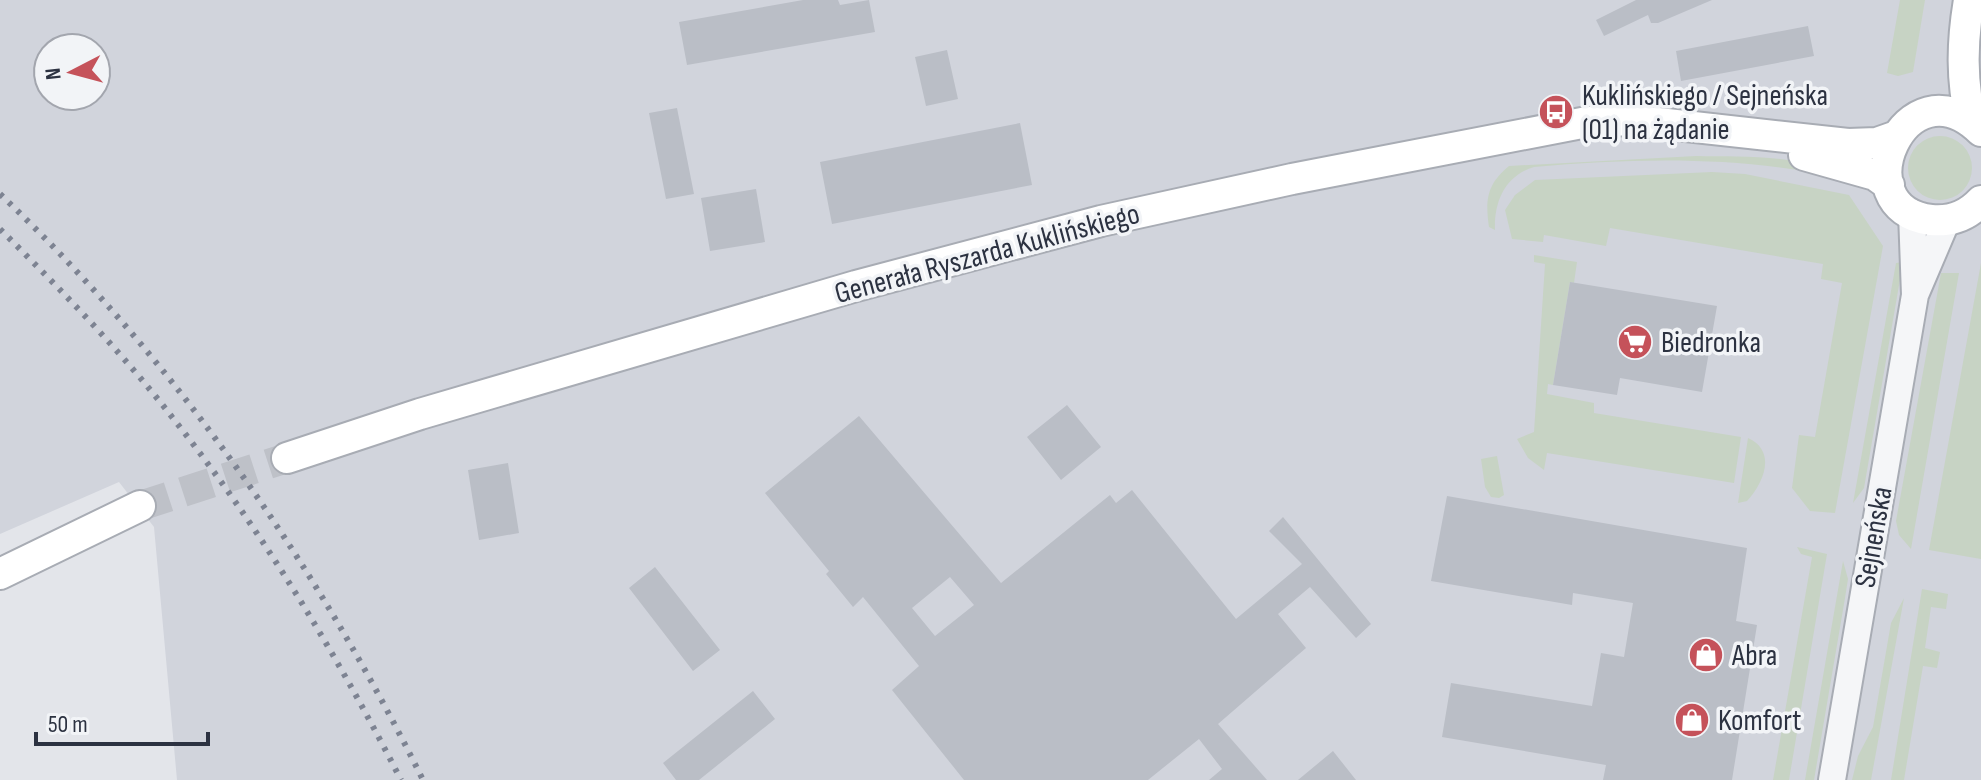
<svg xmlns="http://www.w3.org/2000/svg" width="1981" height="780" font-family="'Sofia Sans Condensed',sans-serif">
	<rect width="100%" height="100%" fill="#e3e5ea"/>
	<path fill="#d1d4dc" fill-rule="evenodd" d="M0,0H1981V780H177L154,527L119,482L0,534ZM48,48H96V96H48Z"/>
	<path fill="#c7d3c4" d="M1900,0H1925L1913,72L1898,76L1887,73Z
		M1908 168a32 32 0 1 1 64 0a32 32 0 1 1-64 0Z
		M1696,156C1740,157 1799,153 1837,177C1738,156 1635,158 1534,167C1504,176 1494,203 1495,230L1489,227C1485,200 1487,184 1509,166Z
		M1712,172L1745,174L1849,195L1883,246L1835,513L1810,511L1792,488L1799,435L1815,437L1842,283L1821,279L1823,264L1610,228L1606,246L1544,235L1543,242L1512,239L1505,210L1515,195L1535,180Z
		M1534,255L1577,262L1574,283L1570,282L1553,385L1548,384L1547,394L1594,403V413L1741,437L1734,483L1547,453L1544,470L1528,458L1517,439L1534,432L1545,264L1534,262Z
		M1903,262L1864,488L1853,503L1896,263Z
		M1981,263V559L1929,550Z
		M1941,273H1959L1911,549L1899,535L1896,521Z
		M1748,438C1777,451 1764,483 1747,501L1738,503Z
		M1497,456L1504,495L1499,498L1491,497L1485,487L1481,459Z
		M1797,547L1827,554L1789,780H1773L1812,557L1801,554Z
		M1843,561L1848,579L1845,598L1814,780H1805Z
		M1922,589L1948,594L1946,609L1931,607L1925,648L1940,652L1937,668L1923,666L1904,780H1891Z
		M1904,598L1871,780H1852L1858,756L1873,727L1891,623Z"/>
	<path fill="#babec6" fill-rule="evenodd" d="M803,0H838L840,5L869,0L875,32L687,65L679,22Z
		M1636,0H1712L1658,23H1651L1648,15L1604,36L1596,20Z
		M1808,26L1814,56L1681,81L1676,51Z
		M947,50L958,99L926,106L915,57Z
		M677,108L694,194L666,199L649,113Z
		M1020,123L1032,185L832,224L820,162Z
		M756,189L765,242L710,251L701,198Z
		M1570,282L1717,306L1702,392L1620,378L1617,395L1553,385Z
		M1067,405L1101,447L1061,480L1027,437Z
		M859,416L1001,583L1110,495L1116,503L1132,490L1236,619L1302,564L1269,531L1283,517L1371,624L1356,638L1310,587L1278,614L1306,648L1218,724L1267,780H1209L1222,769L1199,739L1148,780H964L892,690L919,666L863,597L853,607L826,574L829,571L765,493ZM950,577L974,605L935,636L912,608Z
		M508,463L519,533L479,540L468,470Z
		M1447,496L1747,548L1736,621L1757,625L1732,780H1603L1606,765L1442,737L1451,683L1592,706L1601,653L1624,657L1633,603L1573,593L1572,605L1431,581Z
		M655,567L720,650L693,671L629,588Z
		M753,691L775,719L699,780H676L663,763Z
		M1333,751L1356,780H1298Z"/>
	<g fill="none" stroke-linecap="round" stroke-linejoin="round">
		<path stroke="#bec1c8" stroke-width="30" stroke-dasharray="30 15" stroke-linecap="butt" d="M140,506L287,458"/>
		<g stroke="#a8acb4" stroke-width="30">
			<path id="tertiary" d="M1915,295L1947,220
				M1832,780L1915,295L1912,213"/>
		</g>
		<g stroke="#a8acb4" stroke-width="34">
			<path id="secondary" d="M1969,0C1962,42 1961,80 1971,122
				M1981,131C1905,57 1840,209 1931,220C1951,222 1968,215 1981,201
				M1804,155L1875,175L1889,185
				M287,458L420,414L856,286L1101,221L1292,179L1587,122L1631,120L1848,144L1877,143L1894,137
				M0,574L140,506"/>
		</g>
		<use href="#tertiary" stroke="#f5f6f8" stroke-width="26"/>
		<use href="#secondary" stroke="#fff" stroke-width="30"/>
		<path stroke="#7d8392" stroke-width="6" stroke-dasharray="4 8" stroke-linecap="butt" d="M0,194C175,360 316,564 423,780
			M0,229C60,289 120,350 172,417C261,529 336,653 401,780"/>
	</g>
	<defs>
		<g id="bus-disc" transform="scale(1.8)"><circle r="9.5" fill="#c5525a" stroke="#f2f4f7"/><path d="M-5-6H5V4H4V6H2V4H-2V6H-4V4H-5ZM-3.5-4V0h7V-4ZM-3.5 1.2v1.5H-2V1.2ZM2 1.2v1.5H3.5V1.2Z" fill="#fff"/></g>
		<g id="supermarket-disc" transform="scale(1.8)"><circle r="9.5" fill="#c5525a" stroke="#f2f4f7"/><path d="M-6-5.5h2.5l.6 2H6L4.5 2H-2.5L-4.4-4H-6ZM-1.5 3.2a1.3 1.3 0 1 0 .1 0ZM3 3.2a1.3 1.3 0 1 0 .1 0Z" fill="#fff"/></g>
		<g id="shop-disc" transform="scale(1.8)"><circle r="9.5" fill="#c5525a" stroke="#f2f4f7"/><path d="M-5-2.5h2.3a2.7 3.5 0 0 1 5.4 0H5L5.5 6h-11ZM-1.5-2.5h3a1.5 2.3 0 0 0-3 0Z" fill="#fff"/></g>
	</defs>
	<g fill-rule="evenodd">
		<use href="#bus-disc" x="1556" y="112"/>
		<use href="#supermarket-disc" x="1635" y="342"/>
		<use href="#shop-disc" x="1706" y="655"/>
		<use href="#shop-disc" x="1692" y="720"/>
	</g>
	<g text-anchor="middle" stroke-width="7" stroke-linejoin="round" paint-order="stroke">
		<g font-size="30" fill="#2c3241" stroke="#f2f4f7" text-anchor="start">
			<text x="1582" y="105">Kuklińskiego / Sejneńska<tspan x="1582" dy="34">(01) na żądanie</tspan></text>
			<text x="1661" y="352">Biedronka</text>
			<text x="1732" y="665">Abra</text>
			<text x="1718" y="730">Komfort</text>
		</g>
		<g font-size="30" fill="#2c3241" stroke="#f2f4f7">
			<text transform="translate(987 253) rotate(-15)" y="10">Generała Ryszarda Kuklińskiego</text>
			<text transform="translate(1873 537) rotate(-80)" y="10">Sejneńska</text>
		</g>
	</g>
	<g transform="translate(72 72) rotate(264)"><circle r="38" fill="#f2f4f7" stroke="#a3a6ae" stroke-width="2"/>
	<path d="M0-6L14 30L0 20L-14 30Z" fill="#c5525a"/>
	<text y="-12" font-size="22" font-weight="bold" text-anchor="middle" fill="#2c3241">N</text>
	</g>
	<path d="M36 732v12h172v-12" fill="none" stroke="#2c3241" stroke-width="4"/>
	<text x="48" y="732" font-size="24" fill="#2c3241" stroke="#f2f4f7" stroke-width="6" paint-order="stroke">50 m</text>
</svg>
